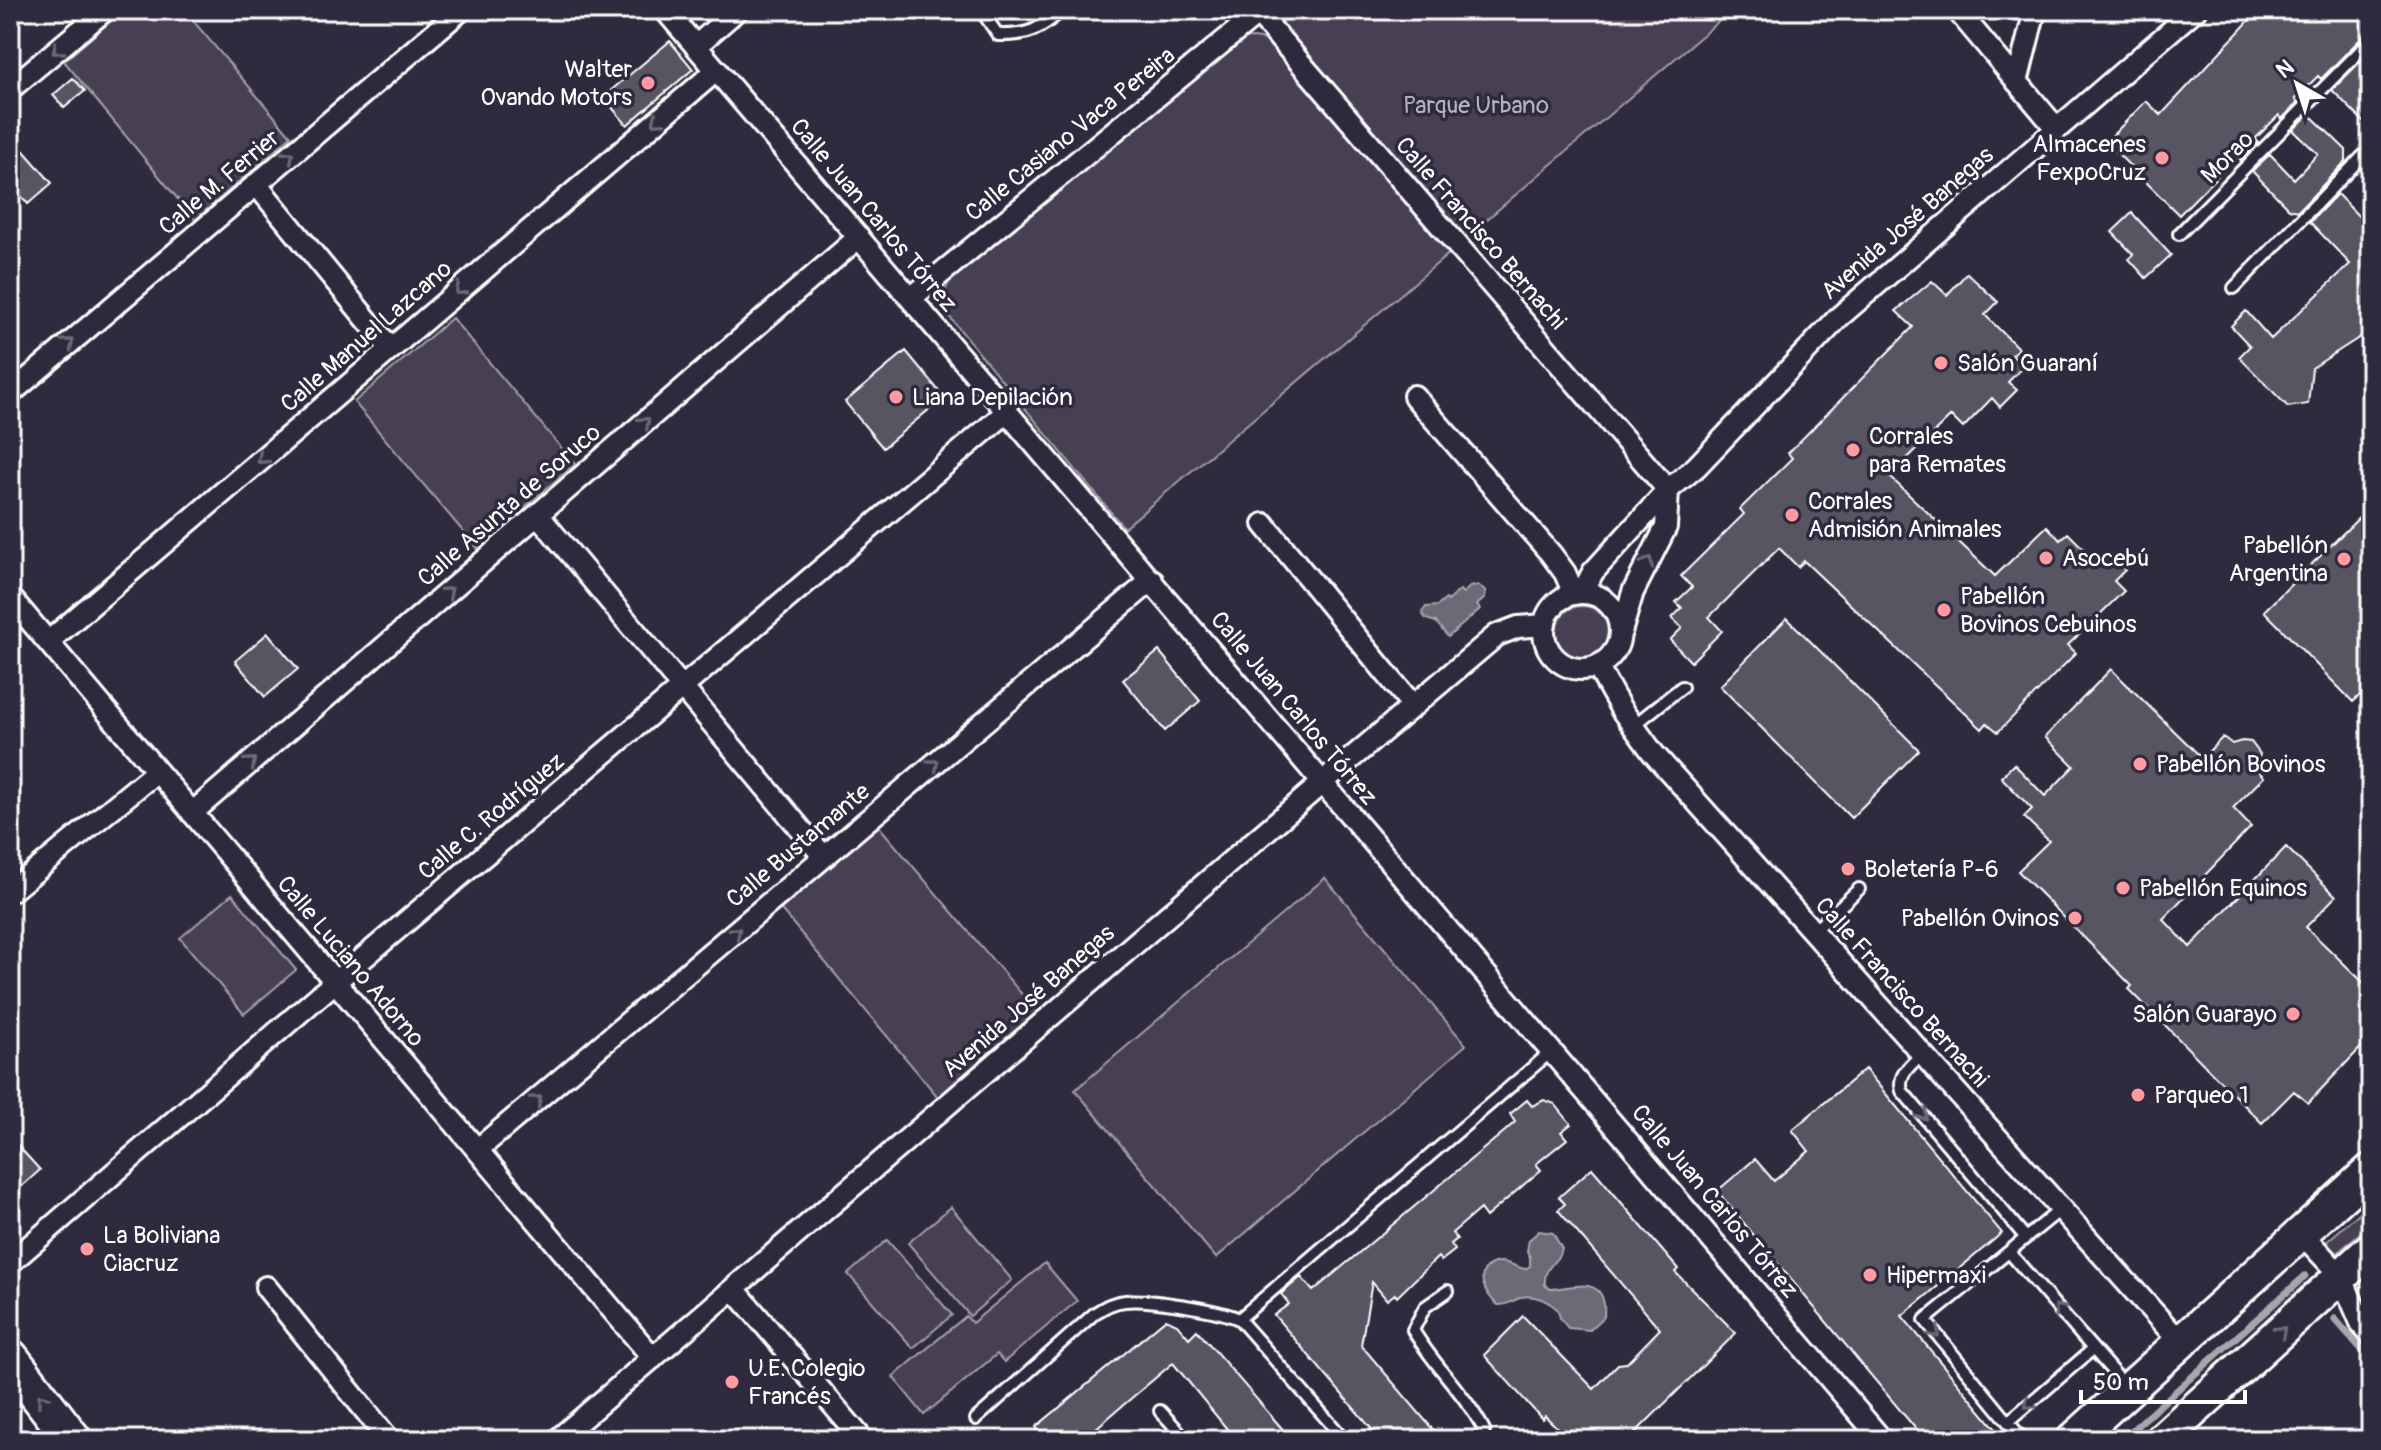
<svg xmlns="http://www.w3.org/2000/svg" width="2381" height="1450" font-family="Pangolin,sans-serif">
	<rect width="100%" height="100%" fill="#2f2a3d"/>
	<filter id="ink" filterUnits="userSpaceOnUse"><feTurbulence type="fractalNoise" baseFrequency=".0125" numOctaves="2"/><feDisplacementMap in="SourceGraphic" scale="16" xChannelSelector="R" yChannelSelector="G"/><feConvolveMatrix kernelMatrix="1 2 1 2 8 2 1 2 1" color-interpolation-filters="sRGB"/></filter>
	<g filter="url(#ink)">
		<path fill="#464152" stroke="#a2a0a8" stroke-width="2" d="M124,10H184L291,136L195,220L64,61Z
			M1283,10H1732L1465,238L1285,29L1281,14Z
			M1254,38L1270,41L1451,252L1124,528L942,308V297L950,280L1235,39Z
			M452,318L575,464L477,548L354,402Z
			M1556 632a26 26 0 1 1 52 0a26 26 0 1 1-52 0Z
			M877,824L1037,1012L938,1097L779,907Z
			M1325,878L1466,1045L1216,1258L1075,1090Z
			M232,894L296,970L244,1014L180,938Z
			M2371,1194V1223L2334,1256L2324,1244L2366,1207Z
			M951,1207L1012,1280L970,1316L908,1243Z
			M887,1240L952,1315L913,1348L848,1274Z
			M1045,1263L1077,1301L1004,1362L997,1354L924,1415L893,1377L966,1316L972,1323Z"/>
		<path fill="#6d6a77" stroke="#a7a6ad" stroke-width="2" d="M1472,585L1474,587L1478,585L1485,591V598L1477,605L1480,609L1448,637L1436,622C1428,619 1425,621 1422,612L1426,607L1437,606L1446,599L1448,601L1460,590L1463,593Z
			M1539,1231L1553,1233L1562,1249C1557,1264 1543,1266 1545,1285L1550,1289C1576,1287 1608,1274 1604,1317L1590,1330L1568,1328L1560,1318L1558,1310C1550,1302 1535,1294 1522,1297C1513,1300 1509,1305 1498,1305C1486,1296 1472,1271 1494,1263C1505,1259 1514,1267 1525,1269L1530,1266V1257L1527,1251L1529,1240Z"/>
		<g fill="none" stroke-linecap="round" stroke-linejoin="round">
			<path stroke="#a7a6ad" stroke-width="7" d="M2335,1319L2371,1360
				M2121,1440L2305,1276"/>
		</g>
		<path fill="#595564" stroke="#fff" stroke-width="2" d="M2259,10H2371V32L2365,34L2321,79L2318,76L2295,99L2298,102L2282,119L2279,115L2255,139L2258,142L2241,160L2237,156L2179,215L2106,142L2146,101L2161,115Z
			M670,41L693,69L627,125L603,97Z
			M2371,51V129L2332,90Z
			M73,78L85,91L64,108L53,95Z
			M2309,114L2346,150V161L2298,211L2289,209L2252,171L2270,154L2294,179L2318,154L2293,130Z
			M10,135L52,183L28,204L10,183Z
			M2337,194L2371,229V330L2312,368L2308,404L2288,407L2239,357L2250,346L2231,326L2246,311L2271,339L2350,264L2310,222Z
			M2132,213L2171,255L2146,278L2129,259L2133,254L2112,232Z
			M1967,273L1998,302L1985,315L2019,349L2012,355L2024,366L2008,382L2017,390L2000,407L1992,398L1963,428L1951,416L1889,476L1995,576L2047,526L2060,540L2068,533L2098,563L2108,553L2125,570L2114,581L2124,591L2068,645L2076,653L1998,732L1987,723L1982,729L1804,561L1798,567L1779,548L1709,617L1722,631L1691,662L1670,640L1682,628L1672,618L1682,608L1676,602L1692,587L1681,576L1744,514L1740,509L1792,458L1788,453L1913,327L1896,311L1932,281L1947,295Z
			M906,351L944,397L883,448L845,402Z
			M2371,506V684L2353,702L2264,611Z
			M1787,618L1919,750L1851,818L1720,686Z
			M268,633L298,669L265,697L235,661Z
			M1159,651L1200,701L1165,731L1123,680Z
			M2111,669L2202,758L2223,737L2232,744L2242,741L2251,742L2260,754L2256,769L2264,777L2233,808L2251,827L2163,919L2190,947L2286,847L2336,896L2306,927L2371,990V1037L2308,1103L2294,1091L2262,1123L2129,989L2132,986L2018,871L2049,841L2024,817L2032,809L2001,777L2014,764L2045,796L2074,766L2045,737Z
			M1865,1069L2002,1233L1902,1316L2005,1440H1925L1717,1191L1755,1159L1774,1181L1809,1151L1792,1130Z
			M1527,1100L1532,1106L1544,1100L1555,1104L1571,1124L1561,1132L1567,1139L1536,1164L1541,1170L1486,1217L1480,1209L1452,1233L1457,1239L1451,1244L1455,1250L1441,1261L1438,1257L1397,1297L1395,1294L1387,1300L1372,1282L1361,1345L1442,1440H1381L1274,1315L1289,1304L1281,1294L1301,1277L1313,1291L1505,1131L1515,1122L1510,1114Z
			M10,1137L40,1170L10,1197Z
			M1592,1168L1678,1269L1675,1272L1736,1333L1628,1440H1570L1545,1416L1542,1419L1484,1355L1523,1316L1594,1389L1618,1364L1627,1363L1660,1329L1558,1210L1565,1204L1559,1197Z
			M1166,1319L1177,1324L1189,1338L1197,1330L1292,1440H1236L1173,1363L1082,1440H1046L1036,1427Z"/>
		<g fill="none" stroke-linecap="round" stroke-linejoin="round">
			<g stroke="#fff" stroke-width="16">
				<path id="lane" d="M981,10L998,35C1028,36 1041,29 1062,10
					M2179,234L2371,40
					M2234,288L2363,156
					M1633,726L1682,687
					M1813,932L1859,889
					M1922,1054C1911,1065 1897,1074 1902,1091L2026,1238
					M2009,1252L2127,1388
					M1448,1291L1425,1307L1413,1330C1433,1365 1465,1393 1484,1430L1479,1440
					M1160,1411L1187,1440
					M976,1419L1095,1313C1105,1307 1113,1302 1125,1301C1146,1298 1220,1310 1239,1319
					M2008,1422L2093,1349
					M1345,1440L1239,1319L1553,1050
					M2023,1440L1925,1320L2060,1210"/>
			</g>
			<g stroke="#fff" stroke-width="26">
				<path id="street" d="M665,10L1882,1440
					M1255,10L1668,490
					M1957,10L2056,128
					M696,46L737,10
					M2017,82L2035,10
					M10,89L105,10
					M256,184L391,349
					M911,298L1262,10
					M10,394L461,10
					M1414,396L1551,554L1565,573L1574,594
					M538,515L824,857
					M1264,524L1413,706
					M1582,593L1593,572L1668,490L1696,467L1839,317L2195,10
					M1544 631a38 38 0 1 1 76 0a38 38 0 1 1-76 0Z
					M10,597L653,1358
					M1621,632L1633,592L1666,527L1668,490
					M48,642L717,70
					M1597,666L1621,709L1653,753L2181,1343
					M192,813L859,237
					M10,892L157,771
					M477,1150L1152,580
					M2301,1233L2341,1276L2362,1325L2371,1335
					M10,1263L335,982L1008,411
					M266,1287L389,1440
					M734,1289L863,1440
					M557,1440L1322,783L1497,635L1518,627L1545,625"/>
			</g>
			<g stroke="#fff" stroke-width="38">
				<path id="primary" d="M2073,1440L2371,1170
					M2161,1440L2371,1249"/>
			</g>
			<g stroke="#fff" stroke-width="42">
				<path id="highway" d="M10,1358L73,1440"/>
			</g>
			<use href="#lane" stroke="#2f2a3d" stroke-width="10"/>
			<use href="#street" stroke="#2f2a3d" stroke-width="20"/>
			<use href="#primary" stroke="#2f2a3d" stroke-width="32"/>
			<use href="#highway" stroke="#2f2a3d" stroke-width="36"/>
		</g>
		<defs><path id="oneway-chevron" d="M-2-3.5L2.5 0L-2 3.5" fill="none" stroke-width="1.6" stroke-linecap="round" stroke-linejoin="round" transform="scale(2)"/></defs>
		<g stroke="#6d6a77">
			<use href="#oneway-chevron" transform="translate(57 50) rotate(140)"/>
			<use href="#oneway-chevron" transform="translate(657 121) rotate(139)"/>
			<use href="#oneway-chevron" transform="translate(289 156) rotate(-40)"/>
			<use href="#oneway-chevron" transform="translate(460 290) rotate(139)"/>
			<use href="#oneway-chevron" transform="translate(69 343) rotate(-40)"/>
			<use href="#oneway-chevron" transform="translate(645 422) rotate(-41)"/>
			<use href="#oneway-chevron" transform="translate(262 459) rotate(139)"/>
			<use href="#oneway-chevron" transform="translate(1648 562) rotate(-63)"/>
			<use href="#oneway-chevron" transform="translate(448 592) rotate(-41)"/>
			<use href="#oneway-chevron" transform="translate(251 762) rotate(-41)"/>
			<use href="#oneway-chevron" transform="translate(934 764) rotate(-40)"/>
			<use href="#oneway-chevron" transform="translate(736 932) rotate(-40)"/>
			<use href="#oneway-chevron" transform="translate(537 1100) rotate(-40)"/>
			<use href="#oneway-chevron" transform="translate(1923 1115) rotate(50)"/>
			<use href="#oneway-chevron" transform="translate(2059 1309) rotate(-131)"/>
			<use href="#oneway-chevron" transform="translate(2281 1331) rotate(-42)"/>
			<use href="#oneway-chevron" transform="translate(1935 1333) rotate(51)"/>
			<use href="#oneway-chevron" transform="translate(42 1399) rotate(-128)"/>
			<use href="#oneway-chevron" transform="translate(2029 1404) rotate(140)"/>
		</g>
	</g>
	<g fill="#ff9aa2" stroke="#2f2a3d" stroke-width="3">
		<circle cx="648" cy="83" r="8"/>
		<circle cx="2162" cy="158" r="8"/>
		<circle cx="1941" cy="363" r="8"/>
		<circle cx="896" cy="397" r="8"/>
		<circle cx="1853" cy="450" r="8"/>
		<circle cx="1792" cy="515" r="8"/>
		<circle cx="2046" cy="558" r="8"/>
		<circle cx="2344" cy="559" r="8"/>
		<circle cx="1944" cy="610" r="8"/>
		<circle cx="2140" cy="764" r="8"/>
		<circle cx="1848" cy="869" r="8"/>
		<circle cx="2123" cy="888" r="8"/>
		<circle cx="2075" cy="918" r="8"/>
		<circle cx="2293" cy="1014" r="8"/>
		<circle cx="2138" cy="1095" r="8"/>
		<circle cx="87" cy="1249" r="8"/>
		<circle cx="1870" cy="1275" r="8"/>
		<circle cx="732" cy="1382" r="8"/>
	</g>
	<g text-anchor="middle" stroke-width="7" stroke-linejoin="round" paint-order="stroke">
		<g font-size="24" fill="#fff" stroke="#2f2a3d" text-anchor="start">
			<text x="632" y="77" text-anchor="end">Walter<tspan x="632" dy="28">Ovando Motors</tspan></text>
			<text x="2146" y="152" text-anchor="end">Almacenes<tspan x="2146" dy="28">FexpoCruz</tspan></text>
			<text x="1957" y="371">Salón Guaraní</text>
			<text x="912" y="405">Liana Depilación</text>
			<text x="1869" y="444">Corrales<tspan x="1869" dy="28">para Remates</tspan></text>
			<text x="1808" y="509">Corrales<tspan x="1808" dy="28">Admisión Animales</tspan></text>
			<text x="2328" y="553" text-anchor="end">Pabellón<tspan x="2328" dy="28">Argentina</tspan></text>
			<text x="2062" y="566">Asocebú</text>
			<text x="1960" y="604">Pabellón<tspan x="1960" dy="28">Bovinos Cebuinos</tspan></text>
			<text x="2156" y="772">Pabellón Bovinos</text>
			<text x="1864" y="877">Boletería P-6</text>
			<text x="2139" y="896">Pabellón Equinos</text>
			<text x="2059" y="926" text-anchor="end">Pabellón Ovinos</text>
			<text x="2277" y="1022" text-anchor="end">Salón Guarayo</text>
			<text x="2154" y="1103">Parqueo 1</text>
			<text x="103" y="1243">La Boliviana<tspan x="103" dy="28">Ciacruz</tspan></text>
			<text x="1886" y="1283">Hipermaxi</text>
			<text x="748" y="1376">U.E. Colegio<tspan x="748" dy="28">Francés</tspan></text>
		</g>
		<g font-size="24" fill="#b5b3ba" stroke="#2f2a3d">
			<text x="1476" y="113">Parque Urbano</text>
		</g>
		<g font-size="24" fill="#fff" stroke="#2f2a3d">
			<text transform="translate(1070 134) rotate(-39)" y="8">Calle Casiano Vaca Pereira</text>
			<text transform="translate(2227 157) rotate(-45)" y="8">Morao</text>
			<text transform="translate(219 182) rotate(-40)" y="8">Calle M. Ferrier</text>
			<text transform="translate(874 215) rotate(50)" y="8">Calle Juan Carlos Tórrez</text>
			<text transform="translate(1907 223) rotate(-41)" y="8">Avenida José Banegas</text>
			<text transform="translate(1481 233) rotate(49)" y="8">Calle Francisco Bernachi</text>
			<text transform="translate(366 336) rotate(-41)" y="8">Calle Manuel Lazcano</text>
			<text transform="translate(509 505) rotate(-41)" y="8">Calle Asunta de Soruco</text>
			<text transform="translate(1294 708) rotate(50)" y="8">Calle Juan Carlos Tórrez</text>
			<text transform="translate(491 816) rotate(-40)" y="8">Calle C. Rodríguez</text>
			<text transform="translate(798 845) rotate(-40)" y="8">Calle Bustamante</text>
			<text transform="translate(351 961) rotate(50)" y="8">Calle Luciano Adorno</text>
			<text transform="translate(1902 992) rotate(48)" y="8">Calle Francisco Bernachi</text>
			<text transform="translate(1028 1001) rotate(-41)" y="8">Avenida José Banegas</text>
			<text transform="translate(1715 1201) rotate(50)" y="8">Calle Juan Carlos Tórrez</text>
		</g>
	</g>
	<rect width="2381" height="1450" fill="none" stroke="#2f2a3d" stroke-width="40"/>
	<rect x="20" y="20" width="2341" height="1410" fill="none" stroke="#fff" stroke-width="3" filter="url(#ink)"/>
	<g transform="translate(2297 84) rotate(321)" stroke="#2f2a3d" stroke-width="6" paint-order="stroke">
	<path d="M0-6L14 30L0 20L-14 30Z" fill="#ffffff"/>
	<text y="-12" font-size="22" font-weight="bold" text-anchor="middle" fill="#ffffff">N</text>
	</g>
	<path d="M2081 1390v12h164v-12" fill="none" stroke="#ffffff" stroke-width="4"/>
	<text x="2093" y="1390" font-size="24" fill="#ffffff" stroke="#2f2a3d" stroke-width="6" paint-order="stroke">50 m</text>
</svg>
